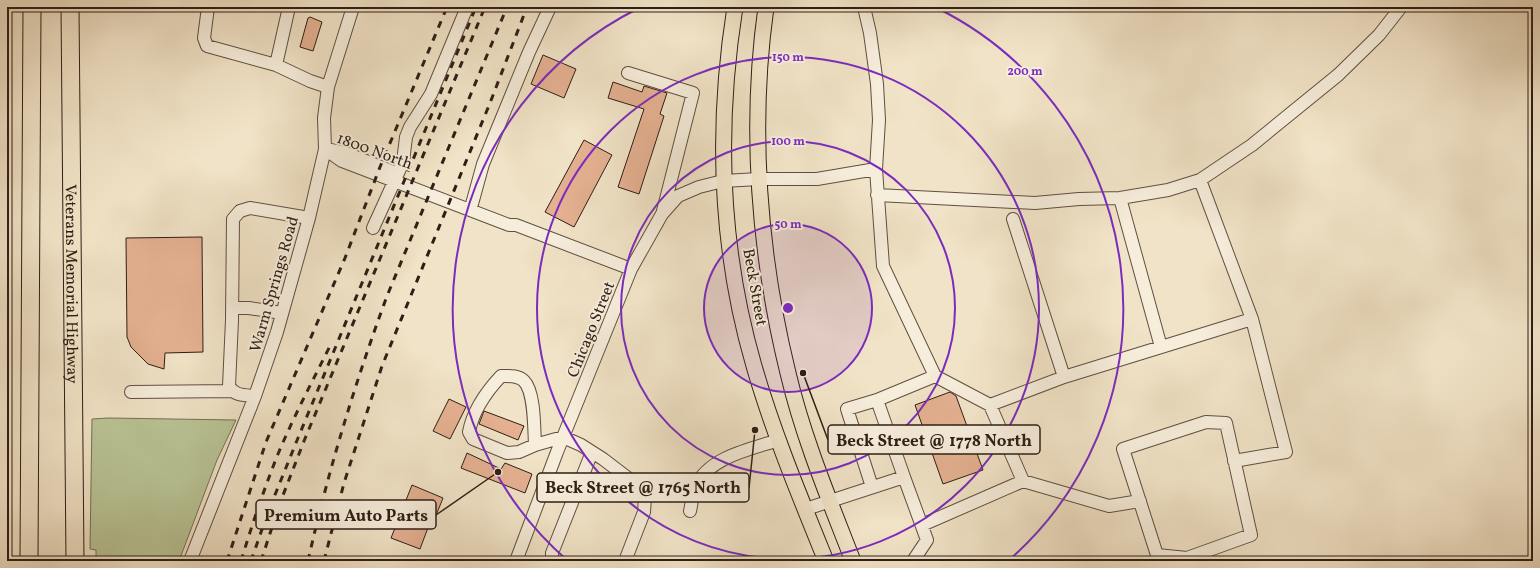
<svg xmlns="http://www.w3.org/2000/svg" width="1540" height="568" font-family="Vollkorn,serif">
	<rect width="100%" height="100%" fill="#f1e3c7"/>
	<filter id="stains"><feTurbulence type="fractalNoise" baseFrequency=".005" numOctaves="4"/><feColorMatrix values="0 0 0 0 .2 0 0 0 0 .09 0 0 0 0 .02 0 0 0 .5 -.17"/></filter>
	<radialGradient id="worn" r=".72"><stop offset=".6" stop-color="#630" stop-opacity="0"/><stop offset="1" stop-color="#630" stop-opacity=".3"/></radialGradient>
	<path fill="#b9c496" stroke="#747156" d="M108,418L236,420L217,460L179,561H96V550L90,549L92,419Z"/>
	<path fill="#e4b091" stroke="#2e1e16" d="M310,17L322,22L313,51L300,47L308,18Z
		M543,55L576,69L564,98L531,84Z
		M613,82L642,92L644,86L667,93L660,114L664,116L639,194L618,187L644,109L608,98Z
		M584,140L612,155L574,227L545,212Z
		M202,237L203,352L165,353L164,369L148,364L131,347L127,337L126,238Z
		M950,392L956,396L983,470L943,484L915,405Z
		M449,399L466,407L450,439L433,431Z
		M484,411L524,426L518,440L479,424Z
		M467,453L501,469L505,463L532,474L525,493L461,468Z
		M412,485L443,498L435,518L432,517L420,549L391,538Z"/>
	<g fill="none" stroke-linecap="round" stroke-linejoin="round">
		<g stroke="#5f4f42" stroke-width="14">
			<path id="minor" d="M208,7L204,38L207,46L276,65
				M289,7L276,65L310,81L328,87
				M864,7L870,33L877,84L879,120L876,169L883,266L935,376L877,400L847,409L872,487
				M628,73L693,93L663,211
				M325,149L342,161L509,225H516L631,269
				M331,150L346,153L391,171
				M877,195L1035,203L1079,199L1120,198L1168,190L1200,180L1252,145L1338,75L1379,35L1401,7
				M1120,198L1161,347
				M472,204L483,164L529,52L550,7
				M1013,219L1064,377
				M373,228L403,162L406,137L410,127L431,94L467,7
				M232,308H249L282,313
				M935,376L990,405L1023,481
				M131,392L232,391
				M255,396C245,395 234,396 229,386L232,320L233,219L240,211L250,208L309,218
				M877,400L904,477
				M990,405L1064,377L1252,319L1200,180
				M1206,422L1226,423L1251,535L1187,558L1157,555L1123,449Z
				M535,445C534,429 535,392 524,381C518,375 509,376 501,376C486,392 473,410 469,432L473,439L507,453L519,452L535,445L563,437L581,445L603,459L641,488L645,497L644,512L625,561
				M1234,461L1286,452L1252,319
				M806,509L904,477L927,540L913,561
				M690,511C692,503 692,494 695,487C709,457 750,449 779,440
				M922,525L1023,481L1109,506L1140,501
				M190,561L255,396L277,332L309,218L325,149L324,118L328,87L353,7
				M516,561L557,452L631,269L662,214L678,196L699,187L723,181L759,179H817L876,169
				M552,561V553L592,452"/>
		</g>
		<g stroke="#2e1e16" stroke-width="17">
			<path id="major" d="M735,7C716,127 720,249 754,366C773,432 800,497 826,561
				M766,7C749,128 759,255 788,373C803,437 829,499 853,561"/>
		</g>
		<g stroke="#2e1e16" stroke-width="19">
			<g id="highway">
				<path id="s1" d="M70,7L75,561"/>
				<path d="M29,561L32,7"/>
			</g>
		</g>
		<use href="#minor" stroke="#f6eddb" stroke-width="12"/>
		<use href="#major" stroke="#f1e3c7" stroke-width="15"/>
		<use href="#highway" stroke="#f1e3c7" stroke-width="17"/>
		<path stroke="#2e1e16" stroke-width="3" stroke-dasharray="7 7" stroke-linecap="butt" d="M227,561L266,442L345,258L380,167L447,7
			M241,561C252,525 264,489 278,454C294,416 313,380 331,344
			M251,561L268,512L298,438L476,7
			M261,561L280,503L304,441L485,7
			M308,561C328,471 355,383 387,296L507,7
			M324,561L344,483L382,366L490,103L527,7"/>
	</g>
	<circle cx="788" cy="308" r="84" fill="#7b2cbf" fill-opacity=".12"/>
	<g fill="none" stroke="#7b2cbf" stroke-width="2">
		<circle cx="788" cy="308" r="84"/>
		<circle cx="788" cy="308" r="167"/>
		<circle cx="788" cy="308" r="251"/>
		<path d="M568 561A335 335 0 0 1 639 8M937 8A335 335 0 0 1 1008 561"/>
	</g>
	<g text-anchor="middle" stroke-width="4" stroke-linejoin="round" paint-order="stroke">
		<g font-size="16" fill="#2e1e16" stroke="#f6eddb">
			<text transform="translate(375 150) rotate(20)" y="6">1800 North</text>
			<text dy="6" stroke="none"><textPath href="#s1" startOffset="277">Veterans Memorial Highway</textPath></text>
			<text transform="translate(273 284) rotate(-74)" y="6">Warm Springs Road</text>
			<text transform="translate(756 287) rotate(80)" y="6">Beck Street</text>
			<text transform="translate(590 329) rotate(-68)" y="6">Chicago Street</text>
		</g>
	</g>
	<circle cx="788" cy="308" r="6" fill="#7b2cbf" stroke="#f6eddb" stroke-width="2"/>
	<g font-size="12" text-anchor="middle" font-weight="bold" fill="#7b2cbf" stroke="#f6eddb" stroke-width="4" stroke-linejoin="round" paint-order="stroke">
		<text x="788" y="61">150 m</text>
		<text x="1025" y="75">200 m</text>
		<text x="788" y="145">100 m</text>
		<text x="788" y="228">50 m</text>
	</g>
	<path fill="none" stroke="#2e1e16" stroke-width="1.5" d="M803 373L828 440M755 430L749 488M498 472L436 515"/>
	<g fill="#2e1e16" stroke="#f6eddb" stroke-width="1.5">
		<circle cx="803" cy="373" r="4"/>
		<circle cx="755" cy="430" r="4"/>
		<circle cx="498" cy="472" r="4"/>
	</g>
	<g fill="#f6eddb" stroke="#2e1e16" stroke-width="1.5">
		<rect x="828" y="425" width="212" height="29" rx="4"/>
		<rect x="537" y="473" width="212" height="29" rx="4"/>
		<rect x="256" y="500" width="180" height="29" rx="4"/>
	</g>
	<g font-size="17" text-anchor="middle" font-weight="bold" fill="#2e1e16">
		<text x="934" y="446">Beck Street @ 1778 North</text>
		<text x="643" y="493">Beck Street @ 1765 North</text>
		<text x="346" y="521">Premium Auto Parts</text>
	</g>
	<rect width="1540" height="568" fill="none" stroke="#f1e3c7" stroke-width="24"/>
	<rect x="8" y="8" width="1524" height="552" fill="none" stroke="#2e1e16" stroke-width="2"/>
	<rect x="12" y="12" width="1516" height="544" fill="none" stroke="#2e1e16"/>
	<rect width="100%" height="100%" filter="url(#stains)"/>
	<rect width="100%" height="100%" fill="url(#worn)"/>
</svg>
